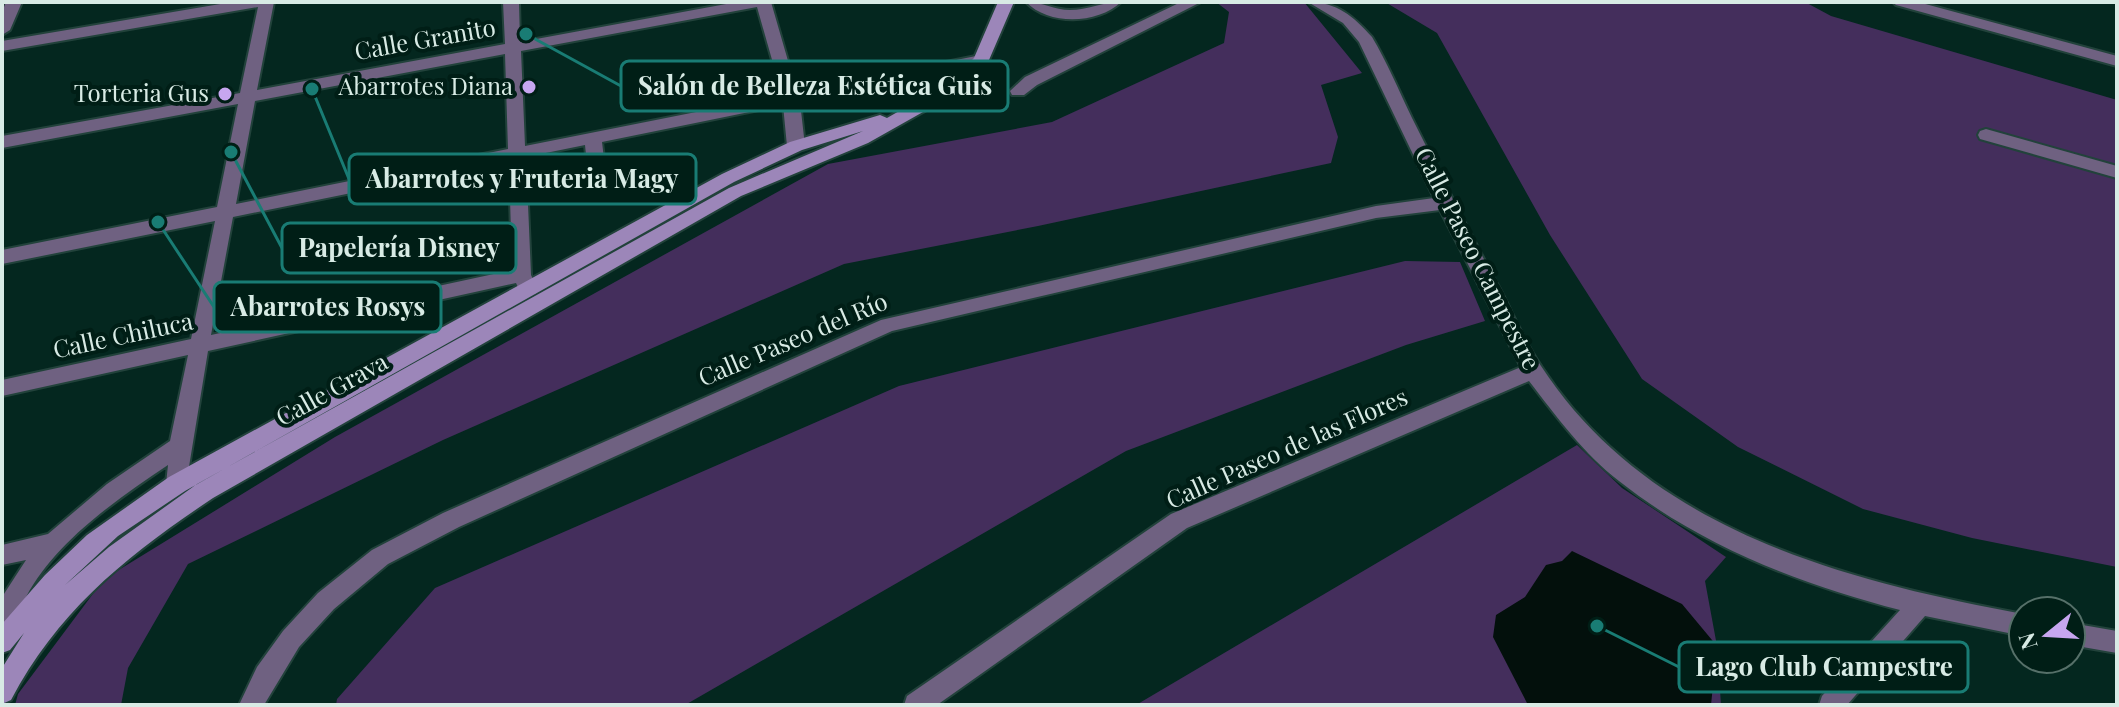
<svg xmlns="http://www.w3.org/2000/svg" width="2119" height="707" font-family="'Playfair Display',serif">
	<rect width="100%" height="100%" fill="#04271f"/>
	<path fill="#442e5c" d="M1216,2H1304L1362,73L1321,85L1338,137L1331,163L1038,226L844,264L443,440L188,564L128,668L121,705H15L18,694L104,579L335,437L828,164L1052,122L1224,43L1229,12Z
		M1385,2H1805L1831,16L2117,100V567L1972,538L1863,509L1738,447L1642,379L1550,235L1437,33Z
		M1405,261L1460,262L1485,321L1406,345L1126,451L685,705H336L337,699L435,588L899,386Z
		M1577,445L1622,488L1726,557L1705,581L1717,646L1721,705H1136Z"/>
	<path fill="#03100c" d="M1572,551L1682,604L1717,646L1711,705H1528L1493,637L1496,615L1525,597L1546,565L1562,561Z"/>
	<g fill="none" stroke-linecap="round" stroke-linejoin="round">
		<g stroke="#22423b" stroke-width="4">
			<path id="minor" d="M6,2H22L10,30L2,35V12Z
				M232,2H274L257,90L505,44L503,2H519L520,42L737,2H771L797,92L981,55L989,60L981,65L800,102L805,146L796,152L787,146L783,105L602,142L607,184L598,190L589,184L585,145L526,157L531,275L538,289L535,294H521L516,283L208,351L185,491L177,493L169,491L166,484L168,465C116,500 56,541 26,597C19,610 16,624 10,638L2,641V597L26,560L2,565V545L48,534L107,484L170,441L188,355L2,396V380L191,339L215,221L2,264V250L217,207L238,104L2,148V136L240,93L258,7L2,51V41ZM757,7L782,95L525,146L521,51ZM505,54L508,149L236,204L255,101ZM509,161L512,270L211,335L233,217Z
				M1026,2C1043,2 1054,10 1070,10C1088,10 1102,2 1121,2C1098,24 1049,26 1026,2Z
				M1181,2H1201L1037,85L1024,95H1012L1010,91L1025,77Z
				M1308,2C1337,2 1353,16 1372,37C1387,62 1399,91 1412,118C1441,176 1470,234 1501,291C1514,316 1525,343 1541,366C1648,530 1842,580 2023,614V636L1925,616L1847,705H1819L1822,696L1900,610C1800,584 1701,546 1619,481C1584,454 1556,416 1529,381L1187,528L937,705H904L907,696L1171,514L1521,367L1440,210L1376,218L892,331L459,527L388,564L334,609L299,647L264,705H239L257,667L283,631L318,593L372,550L443,513L881,320L1376,206L1434,198L1359,42L1343,23Z
				M1893,2H1918L2117,56V66L1896,5Z
				M1986,129L2117,166V178L1980,139L1978,135L1980,131Z
				M2071,623L2117,631V653L2071,645Z"/>
		</g>
		<g stroke="#22423b" stroke-width="4">
			<path id="secondary" d="M998,2H1014L989,60L962,90L868,143L741,196L213,498C128,555 59,609 11,700L2,704V668L24,633L10,650L2,653V624L45,575L87,535L169,477L722,174L790,142L880,115L887,118L950,82L974,58ZM863,131L729,188L197,484L109,547L65,585L118,536L185,491L734,182L802,150Z"/>
		</g>
		<use href="#minor" fill="#6f6181" fill-rule="evenodd"/>
		<use href="#secondary" fill="#9c86b9" fill-rule="evenodd"/>
	</g>
	<g fill="#c7a6f0" stroke="#001e16" stroke-width="3">
		<circle cx="529" cy="87" r="8"/>
		<circle cx="225" cy="94" r="8"/>
	</g>
	<g text-anchor="middle" stroke-width="8" stroke-linejoin="round" paint-order="stroke">
		<g font-size="24" fill="#d8ebe5" stroke="#001e16">
			<text transform="translate(425 40) rotate(-10)" y="8">Calle Granito</text>
			<text transform="translate(1477 259) rotate(63)" y="8">Calle Paseo Campestre</text>
			<text transform="translate(123 336) rotate(-12)" y="8">Calle Chiluca</text>
			<text transform="translate(793 340) rotate(-23)" y="8">Calle Paseo del Río</text>
			<text transform="translate(332 390) rotate(-29)" y="8">Calle Grava</text>
			<text transform="translate(1287 449) rotate(-24)" y="8">Calle Paseo de las Flores</text>
		</g>
		<g font-size="24" fill="#d8ebe5" stroke="#001e16" text-anchor="end">
			<text x="513" y="95">Abarrotes Diana</text>
			<text x="209" y="102">Torteria Gus</text>
		</g>
	</g>
	<path fill="none" stroke="#197c74" stroke-width="3" d="M526 34L621 86M312 89L349 179M231 152L282 248M158 222L214 307M1597 626L1679 667"/>
	<g fill="#197c74" stroke="#001e16" stroke-width="3">
		<circle cx="526" cy="34" r="8"/>
		<circle cx="312" cy="89" r="8"/>
		<circle cx="231" cy="152" r="8"/>
		<circle cx="158" cy="222" r="8"/>
		<circle cx="1597" cy="626" r="8"/>
	</g>
	<g fill="#001e16" stroke="#197c74" stroke-width="3">
		<rect x="621" y="61" width="387" height="50" rx="8"/>
		<rect x="349" y="154" width="347" height="50" rx="8"/>
		<rect x="282" y="223" width="234" height="50" rx="8"/>
		<rect x="214" y="282" width="227" height="50" rx="8"/>
		<rect x="1679" y="642" width="289" height="50" rx="8"/>
	</g>
	<g font-size="26" text-anchor="middle" font-weight="bold" fill="#d8ebe5">
		<text x="815" y="95">Salón de Belleza Estética Guis</text>
		<text x="522" y="188">Abarrotes y Fruteria Magy</text>
		<text x="399" y="257">Papelería Disney</text>
		<text x="328" y="316">Abarrotes Rosys</text>
		<text x="1824" y="676">Lago Club Campestre</text>
	</g>
	<rect width="2119" height="707" fill="none" stroke="#d8ebe5" stroke-width="8"/>
	<g transform="translate(2047 635) rotate(252)"><circle r="38" fill="#001e16" stroke="#567069" stroke-width="2"/>
	<path d="M0-6L14 30L0 20L-14 30Z" fill="#c7a6f0"/>
	<text y="-12" font-size="22" font-weight="bold" text-anchor="middle" fill="#d8ebe5">N</text>
	</g>
</svg>
